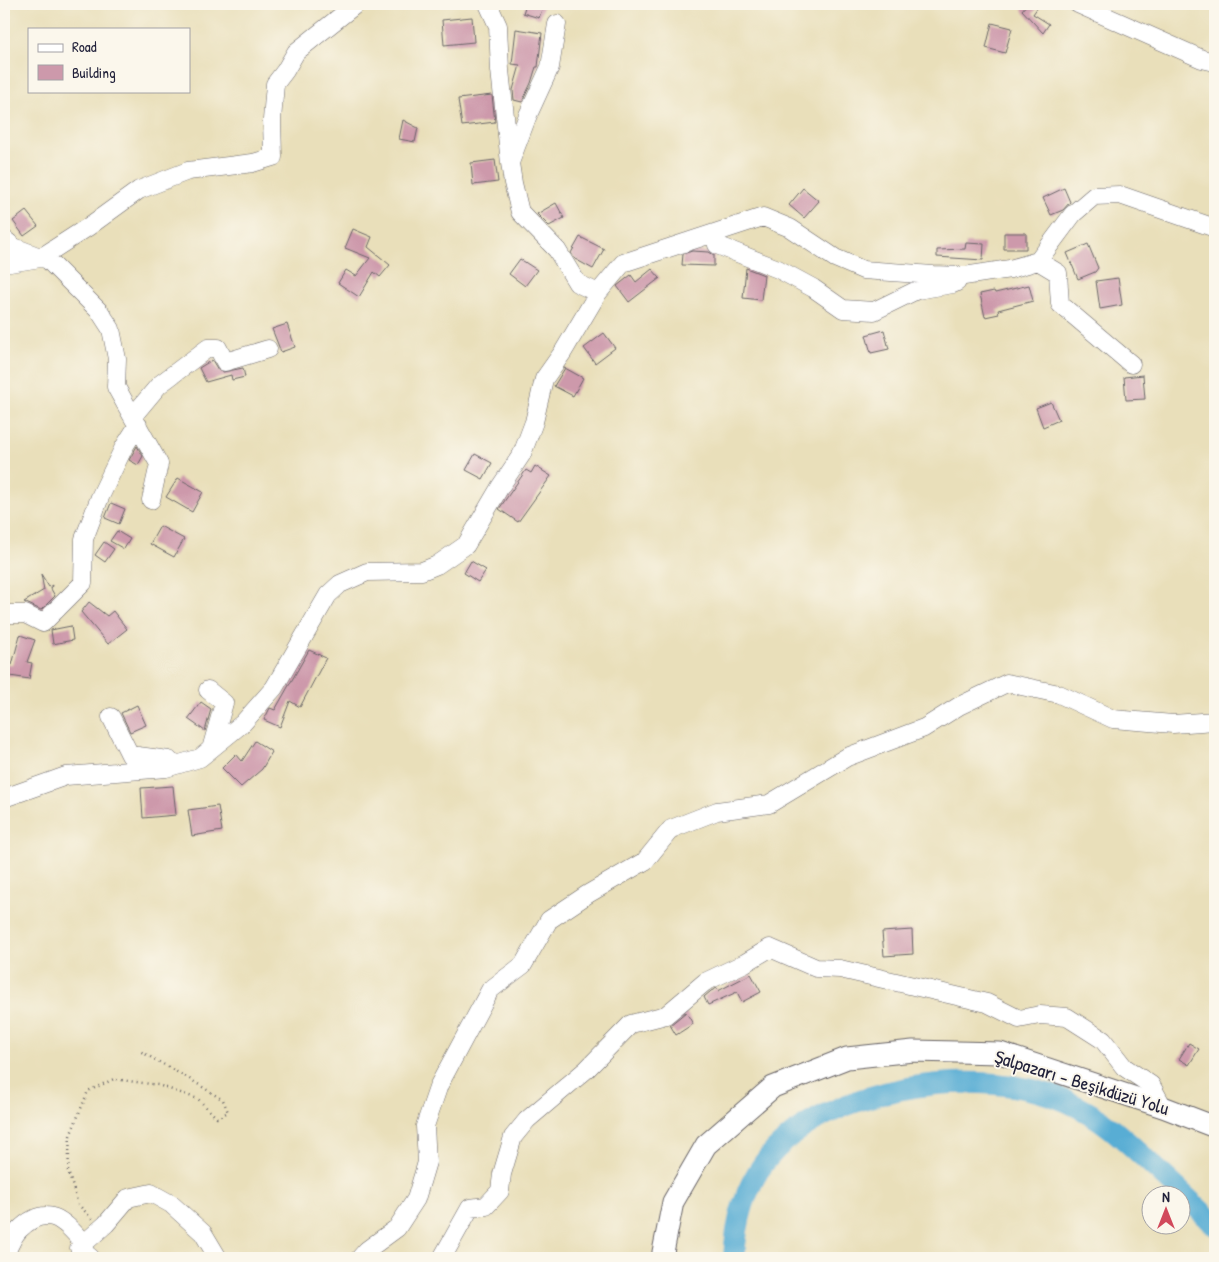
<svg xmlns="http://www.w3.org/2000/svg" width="1219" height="1262" font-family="'Patrick Hand',sans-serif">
	<rect width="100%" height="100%" fill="#fbf7ec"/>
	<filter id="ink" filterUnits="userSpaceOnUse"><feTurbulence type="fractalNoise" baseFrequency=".02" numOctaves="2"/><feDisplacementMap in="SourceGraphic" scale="10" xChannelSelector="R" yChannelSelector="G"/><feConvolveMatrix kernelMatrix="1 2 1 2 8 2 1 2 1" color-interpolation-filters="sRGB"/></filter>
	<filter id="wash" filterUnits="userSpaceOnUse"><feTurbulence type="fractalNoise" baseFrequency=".0096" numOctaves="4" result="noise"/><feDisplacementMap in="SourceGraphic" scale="20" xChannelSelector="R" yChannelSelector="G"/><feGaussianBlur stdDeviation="1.12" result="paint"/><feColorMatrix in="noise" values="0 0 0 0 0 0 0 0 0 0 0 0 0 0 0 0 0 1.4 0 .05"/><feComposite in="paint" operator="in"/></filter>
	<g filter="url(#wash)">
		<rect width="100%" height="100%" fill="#e9dfba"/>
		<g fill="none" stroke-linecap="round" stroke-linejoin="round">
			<path stroke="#58add4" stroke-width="22" d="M734,1258C736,1224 743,1191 764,1163C823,1085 983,1062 1068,1102C1103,1118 1122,1137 1149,1162C1171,1183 1194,1204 1215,1225"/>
		</g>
		<g id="blocks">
			<path fill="#cd99ab" d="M526,4H544L539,18L523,13Z
				M1027,4H1040L1033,14L1049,24L1043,33L1022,10Z
				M472,17L474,42L444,45L442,20Z
				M992,23L1012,28L1005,53L986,48Z
				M516,29L542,33L538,67H536L531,83L522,102L514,100L513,90L520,65L512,64Z
				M492,95L495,122L462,126L458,99Z
				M403,120L418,128L415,142L399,139Z
				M495,160L498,182L473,185L471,163Z
				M803,188L819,201L804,218L789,205Z
				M1064,188L1070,202L1063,210L1051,215L1043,198Z
				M556,203L564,218L549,226L537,214Z
				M26,211L38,226L24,236L13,221Z
				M353,229L372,237L368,247L390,265L380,277L374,272L359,297L338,283L346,270L356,276L370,258L345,248Z
				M1004,233H1026V249H1004Z
				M580,237L604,249L593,269L575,259L571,253Z
				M966,243L984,244L983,260L937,257V250L965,249Z
				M1088,244L1098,268L1095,272L1078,279L1067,253Z
				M692,251L709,252L714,255V266L682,265L683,254Z
				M520,259L537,270L525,286L509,274Z
				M746,268L764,275L761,300L743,298Z
				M652,269L660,278L629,302L617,286L631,275L636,282Z
				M1118,278L1122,305L1100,309L1096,281Z
				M1029,285L1033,301L998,310L999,314L985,317L980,294L994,291L995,293Z
				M287,324L295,347L281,352L272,329Z
				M884,330L889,349L871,353L866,335Z
				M604,333L615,348L595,363L584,348Z
				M212,360L218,370L223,372L243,368L245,377L232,380L231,375L206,382L199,368Z
				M565,368L583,378L573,396L554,386Z
				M1143,375L1145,399L1126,400L1124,377Z
				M1051,402L1059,420L1043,427L1036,408Z
				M137,446L143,456L138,465L129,460Z
				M475,454L492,463L483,479L466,470Z
				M535,466L551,476L518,522L499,509L526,470L531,473Z
				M178,478L203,492L192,512L166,497Z
				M111,503L125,509L119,524L105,518Z
				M160,526L184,539L174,557L150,544Z
				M117,531L130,539L124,549L110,541Z
				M104,542L114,549L105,562L95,555Z
				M471,561L486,570L478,582L464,573Z
				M41,574L49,587L52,585L51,589L55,596L41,610L24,602L44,590Z
				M89,602L107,616L113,611L127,629L108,644L81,612Z
				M71,626L73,640L53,644L51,630Z
				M20,635L35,640L27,662L32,663L29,679L4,675V663L12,665Z
				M309,650L326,658L300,707L290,701L280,727L264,720L270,708L275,710Z
				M201,702L211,709L205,731L188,719Z
				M137,705L146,725L130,732L121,713Z
				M255,741L272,752L262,769L241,787L222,768L236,754L242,761Z
				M173,786L176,815L143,818L141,788Z
				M218,806L222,831L192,836L188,810Z
				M912,930L913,954L884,956L882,932Z
				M751,974L761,992L742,1002L737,992L708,1005L704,997L711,991L717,988L718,991Z
				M686,1012L693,1024L676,1035L670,1025Z
				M1189,1043L1199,1049L1189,1065L1179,1059Z"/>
		</g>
	</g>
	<g filter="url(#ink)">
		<use href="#blocks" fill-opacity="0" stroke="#686467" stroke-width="1"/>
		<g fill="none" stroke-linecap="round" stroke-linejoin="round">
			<g stroke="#686467" stroke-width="19">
				<path id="minor" d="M488,4L498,26L500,70L510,163L513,183L520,212L557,250L577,283L598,293
					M1078,4L1202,59L1215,62
					M511,160L528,115L550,67L557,24
					M4,239L14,247L48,260L100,312L111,329L117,359L116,387L159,464L151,500
					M717,245L778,269L813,288L843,309L874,311L917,290L953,284L957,282
					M1038,261L1058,273L1060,304L1131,364
					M4,264L40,258L88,227L139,190L188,171L253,163L273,157L272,120L275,84L285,71L296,52L356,4
					M133,416L159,385L208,348H218L225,362L268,349
					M4,614H25L43,623L83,583L84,539L100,497L124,447L138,425
					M208,690L224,703L211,749
					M111,717L130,755L169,760
					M4,798L66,776L166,768L200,758L243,723L274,688L328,595L340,584L367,572L422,571L437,565L466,545L500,487L522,454L534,422L544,379L563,352L598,293L623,263L763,217L790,228L835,258L863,270L933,275L964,276L1010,269L1038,261L1073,214L1094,196L1120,195L1215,228
					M4,1258C8,1249 12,1237 19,1230C46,1203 64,1219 83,1243
					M91,1258L79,1248L106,1224L128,1198L151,1193L171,1204L203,1233L218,1258
					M360,1258L367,1250L397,1228L416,1199L427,1162L425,1126L439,1085L490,990L523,965L549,920L588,894L645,861L671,829L717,811L769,804L847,757L924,728L959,706L1007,683L1059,694L1113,719L1173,724L1215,721
					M442,1258L470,1208L486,1206L500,1191L502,1174L513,1137L527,1120L587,1069L631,1024L666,1015L705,982L745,963L770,948L816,968L840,969L987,1003L1019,1019L1040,1015L1067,1017L1103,1040L1124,1067L1151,1085L1163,1107"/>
			</g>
			<g stroke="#686467" stroke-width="23">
				<path id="major" d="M663,1258V1252L673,1202L706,1145L773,1087L847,1058L913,1051L1000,1053L1163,1107L1215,1127"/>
			</g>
			<path stroke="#686467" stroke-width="2.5" stroke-dasharray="1 4" stroke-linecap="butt" d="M92,1219L78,1204L68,1171L70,1136L88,1091L114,1079L158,1085L198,1099L217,1118L228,1112L223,1100L193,1081L138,1050"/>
			<use href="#minor" stroke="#fff" stroke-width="18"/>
			<use href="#major" stroke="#fff" stroke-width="21"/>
		</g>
	</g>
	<g text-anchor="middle" stroke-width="4" stroke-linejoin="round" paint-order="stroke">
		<g font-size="19" fill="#22223b" stroke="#fbf7ec">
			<text transform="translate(1082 1082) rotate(17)" y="7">Şalpazarı - Beşikdüzü Yolu</text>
		</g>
	</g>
	<rect width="1219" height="1262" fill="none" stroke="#fbf7ec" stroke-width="20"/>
	<rect x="28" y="28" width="162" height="65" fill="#fbf7ec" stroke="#a4a2a5"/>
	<rect x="38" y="44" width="25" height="8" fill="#ffffff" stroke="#a4a2a5"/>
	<text x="72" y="52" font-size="15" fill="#22223b">Road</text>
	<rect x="38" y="65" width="25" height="15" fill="#cd99ab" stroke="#a4a2a5"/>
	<text x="72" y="78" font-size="15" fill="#22223b">Building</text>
	<g transform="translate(1166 1210)"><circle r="24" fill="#fbf7ec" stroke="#a4a2a5"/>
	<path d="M0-4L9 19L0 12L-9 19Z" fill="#d1495b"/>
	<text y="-8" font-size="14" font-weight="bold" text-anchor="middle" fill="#22223b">N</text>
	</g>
</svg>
